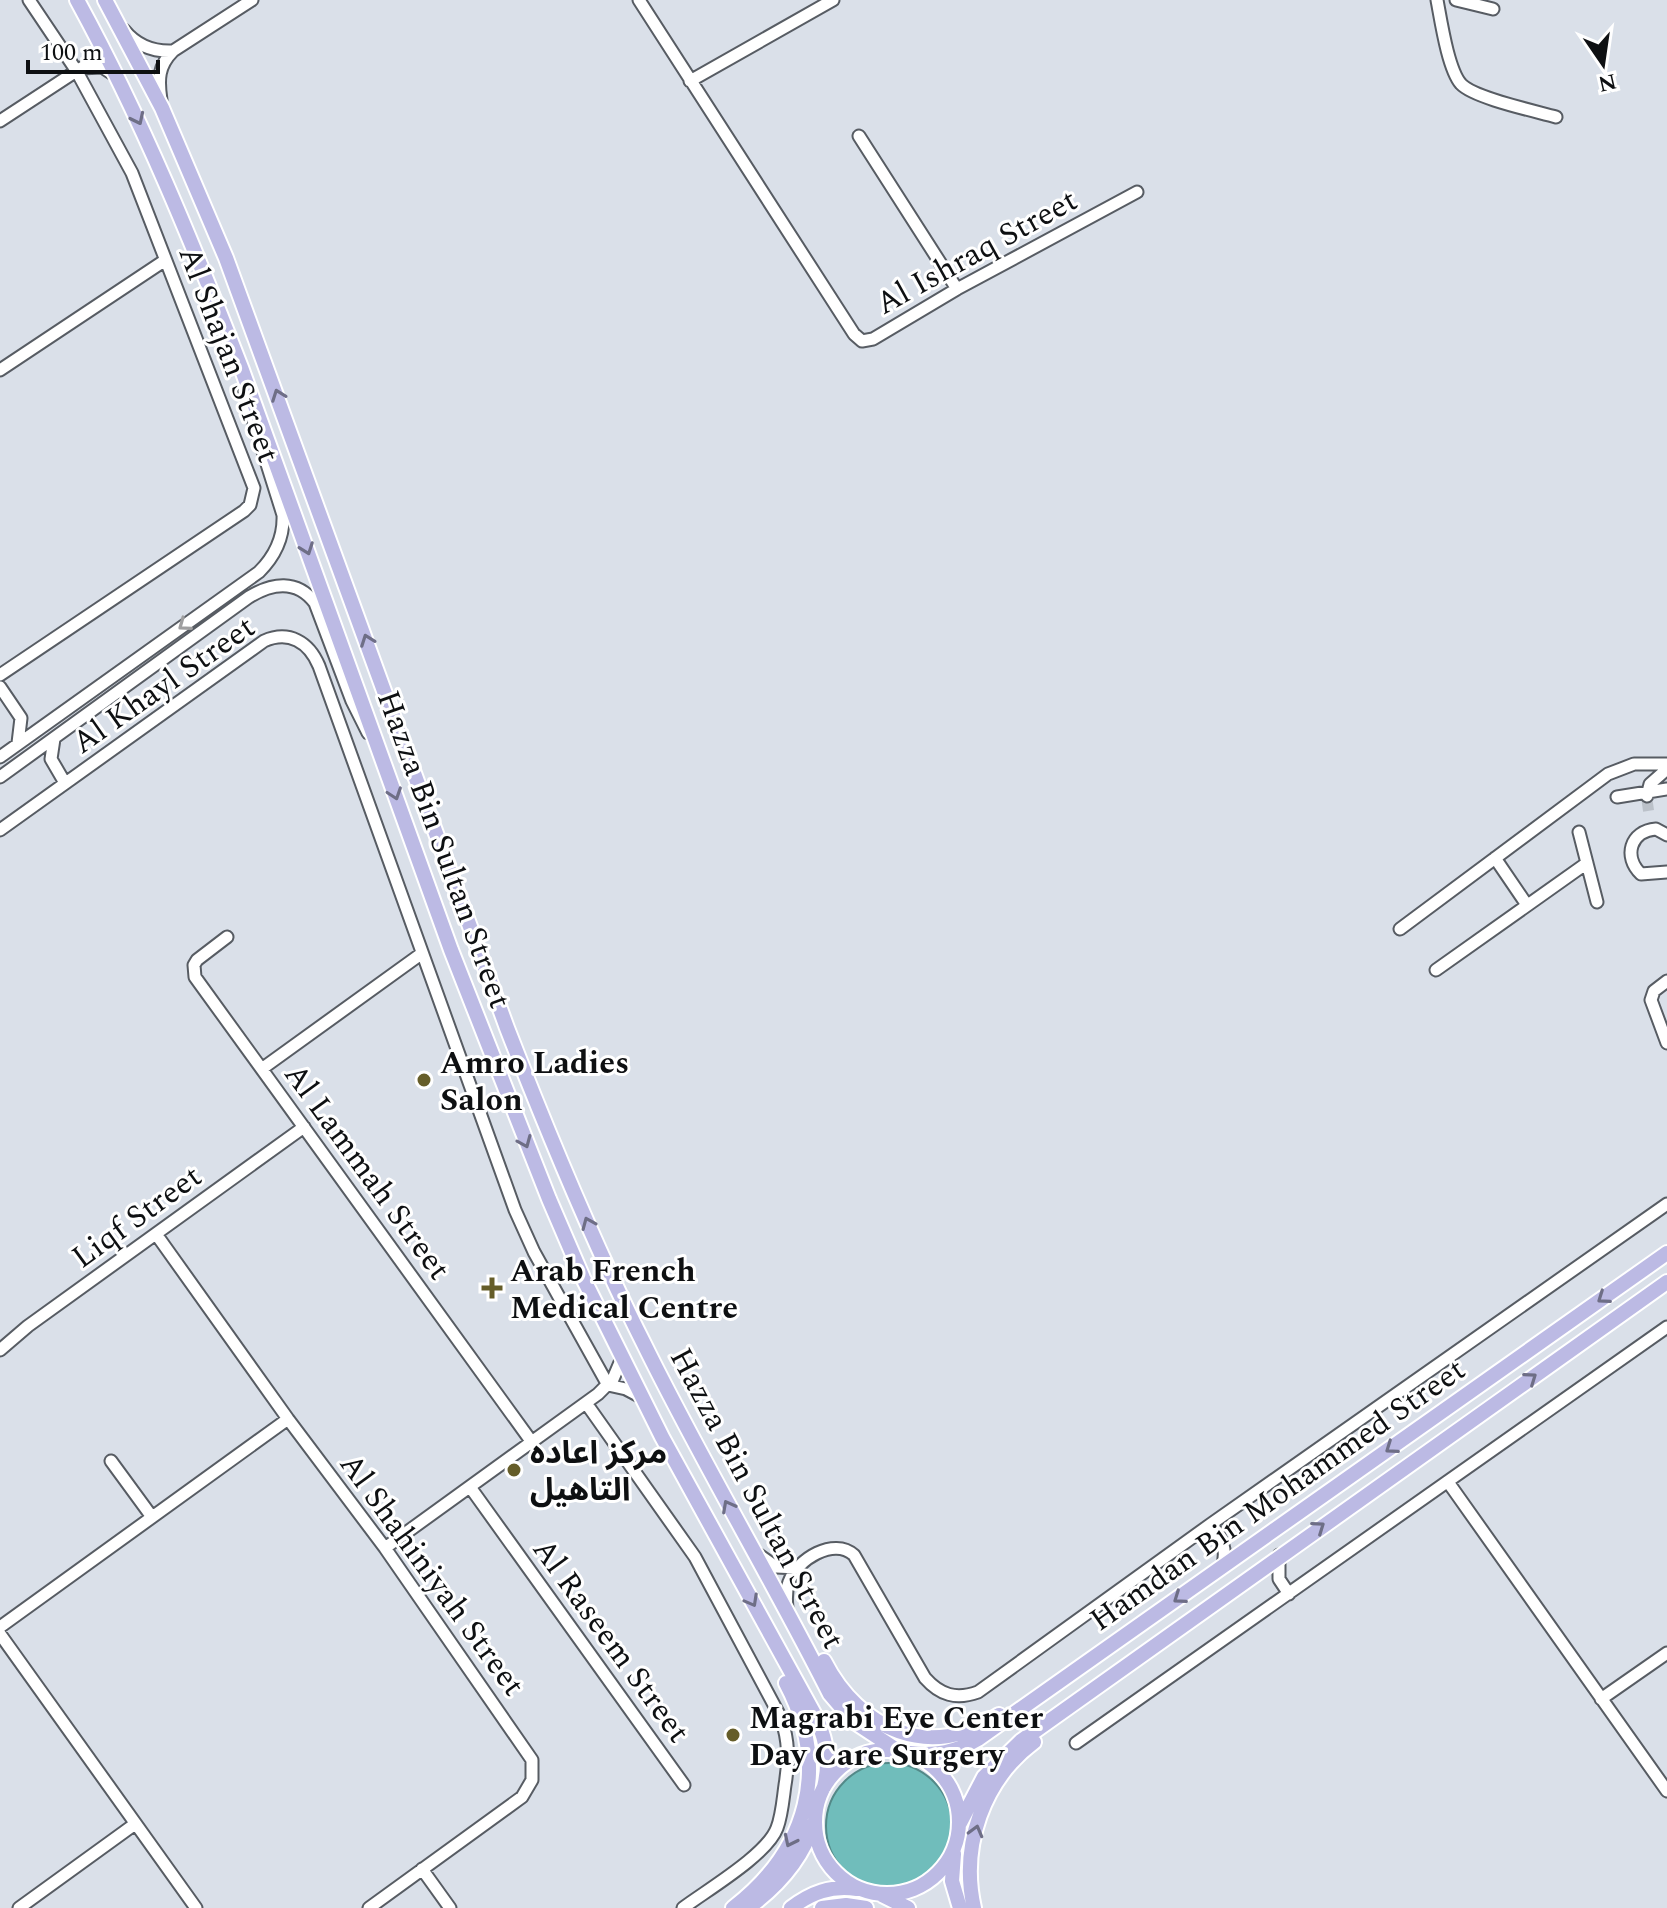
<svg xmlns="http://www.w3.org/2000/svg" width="1667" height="1908" font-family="Spectral,'Noto Sans Arabic',serif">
	<rect width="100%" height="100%" fill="#dae0e9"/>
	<path fill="#70bdbb" stroke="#538988" stroke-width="2" d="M826 1826a63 63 0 1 1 126 0a63 63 0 1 1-126 0Z"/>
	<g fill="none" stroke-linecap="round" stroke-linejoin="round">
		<path stroke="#bbc1c9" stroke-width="11" stroke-dasharray="11 5.5" stroke-linecap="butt" d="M1647,800L1649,814"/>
		<g stroke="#575c63" stroke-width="15">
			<path id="minor" d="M639,0L854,334L862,341L873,339L957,289L1137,192
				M1437,0C1441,21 1448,69 1461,84C1474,98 1535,111 1556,117
				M1456,0L1493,9
				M124,30C137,46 153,52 173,51
				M690,81L833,0
				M161,100C158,80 158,66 173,51L252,0
				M0,121L81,68L102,67L116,76
				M859,136L957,289
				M0,370L164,261
				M0,675L244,511L250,505L254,488L132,173L76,70L29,0
				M0,687L21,718L18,743
				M54,739L51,759L65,783
				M0,757L259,572C275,556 284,538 283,515L244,391
				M0,777L249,597C272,583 297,579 315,603L352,701L368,733
				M1647,796L1650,784L1667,769
				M1617,797L1667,789
				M0,830L264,641C289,630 309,642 319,666L515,1210L534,1252L608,1385
				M1579,832L1597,902
				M1667,835L1656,829C1630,831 1623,857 1641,874L1667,872
				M1495,858L1527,905
				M1400,929L1608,774L1634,764H1667
				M227,937L197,960L194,965L195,977L531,1441
				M1436,970L1587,863
				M1667,981L1654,991L1651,1000L1667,1043
				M263,1068L421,954
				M156,1234L288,1419L385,1548L532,1760V1780L522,1797L369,1908
				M0,1350L28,1326L304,1127
				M608,1385L626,1389L643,1398
				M586,1403L695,1557L781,1718C789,1741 789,1761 785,1785C783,1799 782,1815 777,1828C767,1855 707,1890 683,1908
				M111,1461L152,1517
				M1448,1482L1667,1791
				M470,1487L684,1785
				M1211,1524C1222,1539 1228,1549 1222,1568
				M385,1548L598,1394L613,1379L622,1358
				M759,1555L776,1567L798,1568
				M1279,1555V1579L1289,1594
				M787,1608C786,1599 786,1590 789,1582C797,1559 834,1537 854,1555L925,1678C940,1695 956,1700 978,1692L1211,1524L1667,1204
				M0,1627L288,1419
				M0,1634L196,1908
				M1601,1699L1667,1653
				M1076,1743L1667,1327
				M422,1869L450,1908
				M19,1908L135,1824"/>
		</g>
		<g stroke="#fff" stroke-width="18">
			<path id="major" d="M77,0C142,119 193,244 242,370L451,950L549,1199L583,1278L662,1437L817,1719C827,1743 830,1763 824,1787
				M105,0L162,108L226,258L507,1028C549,1136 593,1243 645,1346C703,1464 771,1577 830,1694L853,1721L897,1750
				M824,1661C859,1730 931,1762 999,1715
				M815 1822a72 72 0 1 1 144 0a72 72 0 1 1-144 0Z
				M910,1753C936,1756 956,1752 978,1739L1667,1253
				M960,1823L984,1777L1021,1741L1667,1282
				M954,1854L952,1881L960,1908
				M882,1895L908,1908
				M733,1908C808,1850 831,1768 786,1683
				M748,1908C778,1886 802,1860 813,1824
				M791,1908C811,1893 831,1885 857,1889
				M822,1908L846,1905L866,1908
				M974,1908C960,1846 983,1780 1034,1742"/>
		</g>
		<use href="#minor" stroke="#fff" stroke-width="11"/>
		<use href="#major" stroke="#bcbae4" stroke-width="14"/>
	</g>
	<defs><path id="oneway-chevron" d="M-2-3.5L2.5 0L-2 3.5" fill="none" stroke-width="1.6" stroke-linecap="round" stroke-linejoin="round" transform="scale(2)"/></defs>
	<g stroke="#6e6e86">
		<use href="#oneway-chevron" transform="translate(138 119) rotate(64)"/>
		<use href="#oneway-chevron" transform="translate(278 395) rotate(-110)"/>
		<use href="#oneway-chevron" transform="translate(307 549) rotate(70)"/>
		<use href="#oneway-chevron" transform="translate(367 640) rotate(-110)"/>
		<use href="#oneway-chevron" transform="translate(395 794) rotate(71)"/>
		<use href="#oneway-chevron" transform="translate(525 1142) rotate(67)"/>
		<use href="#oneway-chevron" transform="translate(588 1223) rotate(-113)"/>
		<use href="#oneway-chevron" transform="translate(1603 1298) rotate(145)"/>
		<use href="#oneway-chevron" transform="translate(1531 1378) rotate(-35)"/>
		<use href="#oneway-chevron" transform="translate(1391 1448) rotate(145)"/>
		<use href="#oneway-chevron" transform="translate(728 1506) rotate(-118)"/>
		<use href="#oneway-chevron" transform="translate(1319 1527) rotate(-35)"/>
		<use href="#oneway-chevron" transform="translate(1179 1598) rotate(145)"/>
		<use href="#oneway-chevron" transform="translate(752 1601) rotate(61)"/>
		<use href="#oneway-chevron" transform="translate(976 1831) rotate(-75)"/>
		<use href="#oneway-chevron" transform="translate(790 1841) rotate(116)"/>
	</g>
	<use stroke="#9f9fa0" href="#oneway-chevron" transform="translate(184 625) rotate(144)"/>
	<g fill="#655d29" stroke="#fff" stroke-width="3">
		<circle cx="424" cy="1080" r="8"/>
		<path d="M488 1276h8v8h8v8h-8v8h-8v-8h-8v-8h8z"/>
		<circle cx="514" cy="1470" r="8"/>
		<circle cx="733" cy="1735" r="8"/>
	</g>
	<g text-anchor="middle" stroke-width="6" stroke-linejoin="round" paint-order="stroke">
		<g font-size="32" fill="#0e1012" stroke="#fff">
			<text transform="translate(976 251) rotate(-29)" y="11">Al Ishraq Street</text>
			<text transform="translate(230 354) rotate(69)" y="11">Al Shajan Street</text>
			<text transform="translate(163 684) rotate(-35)" y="11">Al Khayl Street</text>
			<text transform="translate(445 849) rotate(70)" y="11">Hazza Bin Sultan Street</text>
			<text transform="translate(368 1171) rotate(54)" y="11">Al Lammah Street</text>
			<text transform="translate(136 1216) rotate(-36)" y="11">Liqf Street</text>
			<text transform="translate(1277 1494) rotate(-35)" y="11">Hamdan Bin Mohammed Street</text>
			<text transform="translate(758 1498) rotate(62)" y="11">Hazza Bin Sultan Street</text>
			<text transform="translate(433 1574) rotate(54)" y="11">Al Shahiniyah Street</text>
			<text transform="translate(612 1640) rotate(54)" y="11">Al Raseem Street</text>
		</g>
		<g font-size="32" font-weight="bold" fill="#0e1012" stroke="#fff" text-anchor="start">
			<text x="440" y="1073">Amro Ladies<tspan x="440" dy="37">Salon</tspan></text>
			<text x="510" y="1281">Arab French<tspan x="510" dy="37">Medical Centre</tspan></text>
			<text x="530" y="1463">مركز اعاده<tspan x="530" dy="37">التاهيل</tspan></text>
			<text x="749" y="1728">Magrabi Eye Center<tspan x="749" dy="37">Day Care Surgery</tspan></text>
		</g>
	</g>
	<g transform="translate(1603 64) rotate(167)" stroke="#ffffff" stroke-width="6" paint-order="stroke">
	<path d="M0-6L14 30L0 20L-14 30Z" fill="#0e1012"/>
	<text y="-12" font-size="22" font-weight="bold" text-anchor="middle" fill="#0e1012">N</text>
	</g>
	<path d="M28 60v12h130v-12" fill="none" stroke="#0e1012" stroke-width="4"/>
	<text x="40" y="60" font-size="24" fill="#0e1012" stroke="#ffffff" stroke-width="6" paint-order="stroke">100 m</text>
</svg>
